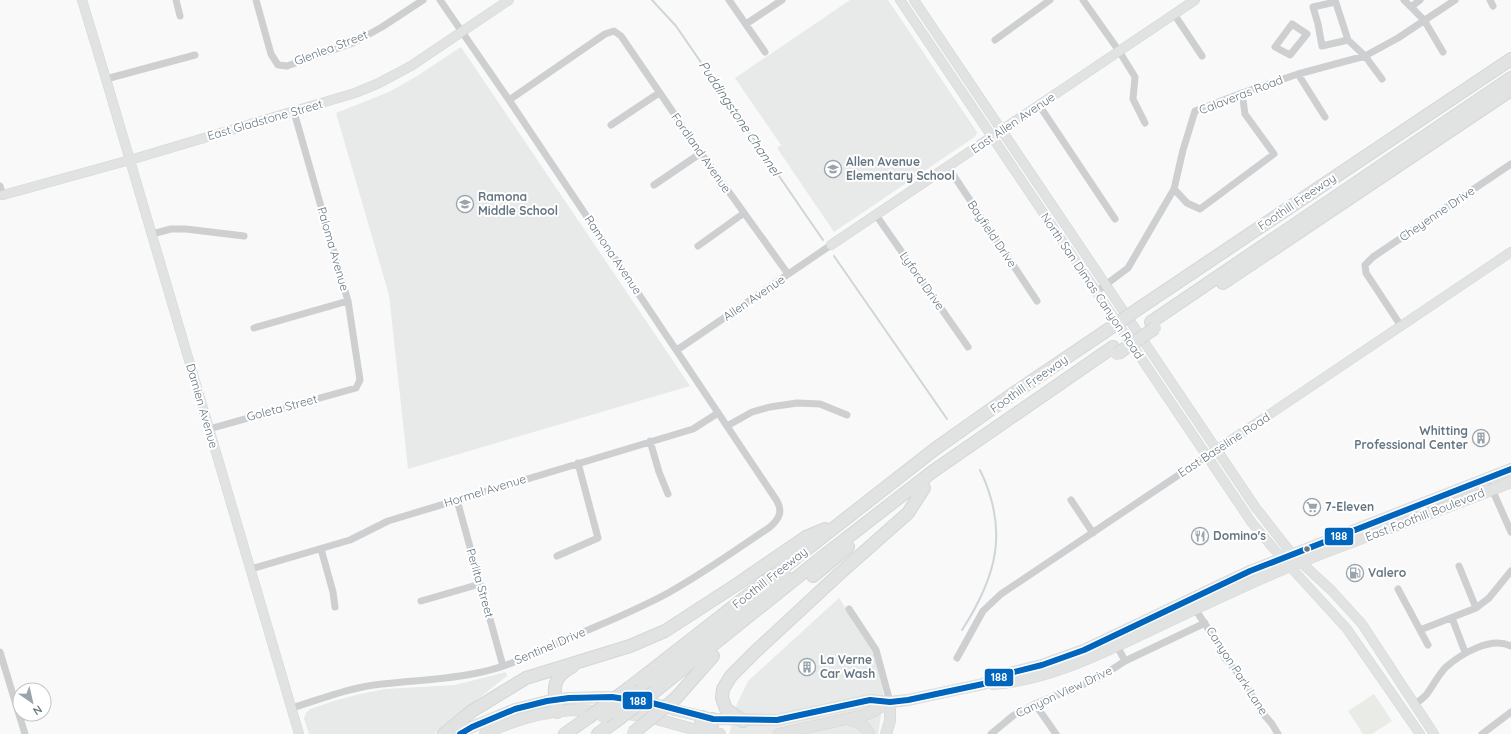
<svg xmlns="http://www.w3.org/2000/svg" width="1511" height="734" font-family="Quicksand,sans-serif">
	<rect width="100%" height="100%" fill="#f9f9f9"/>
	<path fill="#e8e9e9" d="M850,0H888L977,132L976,136L834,232L777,148L781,145L735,78Z
		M461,47L690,386L408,469L389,295L336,113L389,92L417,76Z
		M839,598L874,652L884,697L878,734H729L737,704L748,681Z
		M506,672L507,676L455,717L435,734H309L304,719L306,713L310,709L337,700L360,694L385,689L455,685Z"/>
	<path fill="#e8ebe6" d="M1374,694L1392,721L1372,734H1363L1348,711Z"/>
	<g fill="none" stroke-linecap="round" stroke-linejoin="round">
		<path stroke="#ced6d9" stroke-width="2" d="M652,0L676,26L823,240
			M834,256L947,419
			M962,630C997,576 1009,530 980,470"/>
		<g stroke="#d5d6d7" stroke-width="10">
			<path id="secondary" d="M82,0L106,79L299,734
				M900,0L1252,523L1274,549L1347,629L1420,734
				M914,0L1256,508L1292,554L1332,591L1362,624L1434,734
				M3,195L130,160L355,93L377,84L411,66L509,0
				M831,245L1195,0
				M1212,453L1511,252"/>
		</g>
		<g stroke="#d5d6d7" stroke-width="12">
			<path id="primary" d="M993,684C1046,680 1097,655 1144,633C1188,612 1232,591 1276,572C1353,539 1434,514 1511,482
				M619,713L646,716L700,731L720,734
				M848,719C858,721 865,725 869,734
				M460,734L472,727L515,709L547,701L569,698L612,697L652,703L675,710L713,719L777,720L870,700L890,702L908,700L983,684L1010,673L1042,665L1084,650L1250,571L1511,469
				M485,734C511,721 541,712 571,710C581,710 592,711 602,711
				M779,734L868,714L890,702
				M886,734L890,721V702"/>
		</g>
		<g stroke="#d5d6d6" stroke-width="14">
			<path id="highway" d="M1223,283L1511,90
				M1141,307L1511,59
				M1151,322L1511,78
				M813,576L848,547
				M629,688L935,449L1017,391L1103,333
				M641,690L785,576
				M654,692L825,555L932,472L1113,347
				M676,698L713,656
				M557,712C554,690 550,678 573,666
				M743,721L726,709L722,698L723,689L731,676L756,651L838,575L908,513L924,488
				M444,734L472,711L526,678L630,646L665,631L739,583L806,537L825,529
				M565,734L589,717
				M598,734L619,719
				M700,734L702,717
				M710,734L713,719"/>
		</g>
		<path stroke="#cecfd0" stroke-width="7" d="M176,0L180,16
			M256,0L271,54L278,65L287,66L353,43L382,27L423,0
			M729,0L765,52
			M1083,0L1119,51L1135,77L1133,99L1145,123
			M1335,0L1348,40L1365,56L1382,79
			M1404,0L1424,20L1443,52
			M1490,0L1493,6
			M1335,2L1313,7L1318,24L1322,46L1348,40
			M1411,7L1420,0
			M1174,14L1202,56
			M746,24L782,0
			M1292,24L1307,34L1290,55L1275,47Z
			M995,40L1050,0
			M1298,74L1325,117
			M106,79L195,55
			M509,100L605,34L614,31L621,36L701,153L788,274
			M1039,105L1115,219
			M611,125L659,93
			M948,167L1037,301
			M654,185L701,153
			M0,186L3,195L0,196
			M1174,189L1187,203L1200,209L1274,154L1245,114L1242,93
			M876,215L968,347
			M152,234L171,229H186L244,236
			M698,246L744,213
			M1096,292L1128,268L1174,189L1183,150L1195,111L1242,93L1298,74L1365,56L1398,38L1455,0
			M1401,326L1366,273L1365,265L1373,257L1511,164
			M254,328L348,301
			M677,350L831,245
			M727,426L752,412L770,407L797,403L820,404L847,415
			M209,429L356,388L360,380L348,301L294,112
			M650,441L659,472L668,494
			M1491,487L1511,532
			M457,500L503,666
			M1071,500L1093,533
			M321,549L333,592L335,607
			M557,556L598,538L578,463
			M1459,566L1476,608
			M251,569L350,540L388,521L693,429L718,413
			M1398,589L1428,645
			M421,601L480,584
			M849,609L876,650L890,702
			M1195,609L1215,639L1225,658L1244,681L1260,710L1272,724L1278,734
			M1452,618L1465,652
			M1420,630L1476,608L1489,598L1511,571
			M1115,642L1125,661
			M0,652L25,734
			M957,658L983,611L1001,594L1207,456
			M1035,704L1056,734
			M1414,705C1418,702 1422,699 1426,695C1433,686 1438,675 1446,667C1461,654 1491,636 1511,646
			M292,708C321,699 351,687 382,684C416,680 448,680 482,672C513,665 543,650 572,637C604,623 637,610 668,593C704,573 737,549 770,527C779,519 783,512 777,501L509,100L440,0
			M991,734L1014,715L1035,704L1099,678L1125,661L1205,623
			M1482,734L1511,712"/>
		<use href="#secondary" stroke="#e1e2e2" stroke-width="9"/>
		<use href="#primary" stroke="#e1e2e2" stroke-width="11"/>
		<use href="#highway" stroke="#e1e2e2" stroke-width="12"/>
		<g stroke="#d5d6d6" stroke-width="14" stroke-linecap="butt">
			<path id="highway-bridge" d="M1103,333L1141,307
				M1117,354L1155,328
				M589,717L629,688
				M603,717L641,690
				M619,719L654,692
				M633,733L676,698"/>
		</g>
		<use href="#highway-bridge" stroke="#e1e2e2" stroke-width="12"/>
		<g stroke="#fff" stroke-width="9">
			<path id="bus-1" d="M460,734L472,727L515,709L547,701L569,698L612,697L652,703L713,719L777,720L870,700L890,702L908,700L983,684L1010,673L1042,665L1084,650L1250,571L1511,469"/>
		</g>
		<use href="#bus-1" stroke="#0065bd" stroke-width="6"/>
	</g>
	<defs>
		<g id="school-ring" transform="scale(0.9)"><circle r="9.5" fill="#fff" stroke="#99a4ac" stroke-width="1.5"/><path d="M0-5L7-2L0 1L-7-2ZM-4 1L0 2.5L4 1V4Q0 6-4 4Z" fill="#99a4ac"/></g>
		<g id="building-ring" transform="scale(0.9)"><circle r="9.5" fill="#fff" stroke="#99a4ac" stroke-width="1.5"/><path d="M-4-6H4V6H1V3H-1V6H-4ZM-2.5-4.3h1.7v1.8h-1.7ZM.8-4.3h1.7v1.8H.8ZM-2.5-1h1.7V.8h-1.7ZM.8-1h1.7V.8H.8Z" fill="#99a4ac"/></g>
		<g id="supermarket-ring" transform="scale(0.9)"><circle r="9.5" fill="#fff" stroke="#99a4ac" stroke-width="1.5"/><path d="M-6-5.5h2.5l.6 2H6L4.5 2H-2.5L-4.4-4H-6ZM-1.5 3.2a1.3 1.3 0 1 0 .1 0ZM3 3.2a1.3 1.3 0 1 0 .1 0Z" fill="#99a4ac"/></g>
		<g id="restaurant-ring" transform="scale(0.9)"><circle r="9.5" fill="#fff" stroke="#99a4ac" stroke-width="1.5"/><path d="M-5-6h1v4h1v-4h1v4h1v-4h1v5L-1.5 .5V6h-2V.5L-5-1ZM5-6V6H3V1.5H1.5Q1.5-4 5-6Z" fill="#99a4ac"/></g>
		<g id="fuel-ring" transform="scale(0.9)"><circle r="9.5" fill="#fff" stroke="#99a4ac" stroke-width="1.5"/><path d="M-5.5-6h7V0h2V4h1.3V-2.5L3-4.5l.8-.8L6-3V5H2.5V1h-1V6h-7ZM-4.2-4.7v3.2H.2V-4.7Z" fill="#99a4ac"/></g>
	</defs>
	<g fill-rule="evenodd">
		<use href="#school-ring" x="833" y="169"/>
		<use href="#school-ring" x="465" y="204"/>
		<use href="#building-ring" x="1481" y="438"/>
		<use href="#supermarket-ring" x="1312" y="507"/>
		<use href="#restaurant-ring" x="1200" y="536"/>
		<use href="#fuel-ring" x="1355" y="573"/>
		<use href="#building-ring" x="807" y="667"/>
	</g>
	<circle fill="#657683" stroke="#fff" stroke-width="1.5" cx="1307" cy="549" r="3.5"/>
	<g text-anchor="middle" stroke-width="4" stroke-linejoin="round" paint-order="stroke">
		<g font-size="12" fill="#657683" stroke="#fff">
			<text transform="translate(331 48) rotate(-21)" y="4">Glenlea Street</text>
			<text transform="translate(1241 95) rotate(-21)" y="4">Calaveras Road</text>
			<text transform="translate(265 120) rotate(-16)" y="4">East Gladstone Street</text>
			<text transform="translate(1013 123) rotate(-34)" y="4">East Allen Avenue</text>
			<text transform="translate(701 153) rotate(55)" y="4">Fordland Avenue</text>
			<text transform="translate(1297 202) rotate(-34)" y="4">Foothill Freeway</text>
			<text transform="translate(1437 214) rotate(-34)" y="4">Cheyenne Drive</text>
			<text transform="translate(992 234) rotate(56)" y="4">Bayfield Drive</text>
			<text transform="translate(333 249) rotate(74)" y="4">Paloma Avenue</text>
			<text transform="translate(613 255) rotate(56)" y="4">Ramona Avenue</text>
			<text transform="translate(922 281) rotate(55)" y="4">Lyford Drive</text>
			<text transform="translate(1092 286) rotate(56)" y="4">North San Dimas Canyon Road</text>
			<text transform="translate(754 298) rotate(-34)" y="4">Allen Avenue</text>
			<text transform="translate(1029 384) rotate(-35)" y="4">Foothill Freeway</text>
			<text transform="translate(202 406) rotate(74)" y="4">Damien Avenue</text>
			<text transform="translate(282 408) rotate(-15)" y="4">Goleta Street</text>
			<text transform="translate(1224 445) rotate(-33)" y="4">East Baseline Road</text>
			<text transform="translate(485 491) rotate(-17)" y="4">Hormel Avenue</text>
			<text transform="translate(1425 515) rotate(-21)" y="4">East Foothill Boulevard</text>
			<text transform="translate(770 578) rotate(-38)" y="4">Foothill Freeway</text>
			<text transform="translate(480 583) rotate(74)" y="4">Perlita Street</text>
			<text transform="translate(550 646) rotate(-23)" y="4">Sentinel Drive</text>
			<text transform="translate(1237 671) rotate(57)" y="4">Canyon Park Lane</text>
			<text transform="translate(1064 692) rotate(-25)" y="4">Canyon View Drive</text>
		</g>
		<g font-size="12" font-weight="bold" fill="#657683" stroke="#fff" text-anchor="start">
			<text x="846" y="166">Allen Avenue<tspan x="846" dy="14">Elementary School</tspan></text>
			<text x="478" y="201">Ramona<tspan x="478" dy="14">Middle School</tspan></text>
			<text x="1468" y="435" text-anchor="end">Whitting<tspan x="1468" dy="14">Professional Center</tspan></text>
			<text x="1325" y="511">7-Eleven</text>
			<text x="1213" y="540">Domino's</text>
			<text x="1368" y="577">Valero</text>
			<text x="820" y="664">La Verne<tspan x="820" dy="14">Car Wash</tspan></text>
		</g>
		<g font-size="13" font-style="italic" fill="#60757c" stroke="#fff">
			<text transform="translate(740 118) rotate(56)" y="5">Puddingstone Channel</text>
		</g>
	</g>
	<g stroke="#fff" stroke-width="1.5">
		<rect x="1324" y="527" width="30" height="19" rx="4" fill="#0065bd"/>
		<rect x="984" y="668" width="30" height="19" rx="4" fill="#0065bd"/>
		<rect x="622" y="691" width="31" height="19" rx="4" fill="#0065bd"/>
	</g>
	<g font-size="11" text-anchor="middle" font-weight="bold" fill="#fff">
		<text x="1339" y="540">188</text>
		<text x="999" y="681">188</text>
		<text x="638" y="705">188</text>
	</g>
	<g transform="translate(32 702) rotate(146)"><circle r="19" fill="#ffffff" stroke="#c1c8cd"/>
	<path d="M0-3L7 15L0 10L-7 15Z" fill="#99a4ac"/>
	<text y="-6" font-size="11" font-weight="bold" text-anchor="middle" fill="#657683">N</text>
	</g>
</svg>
